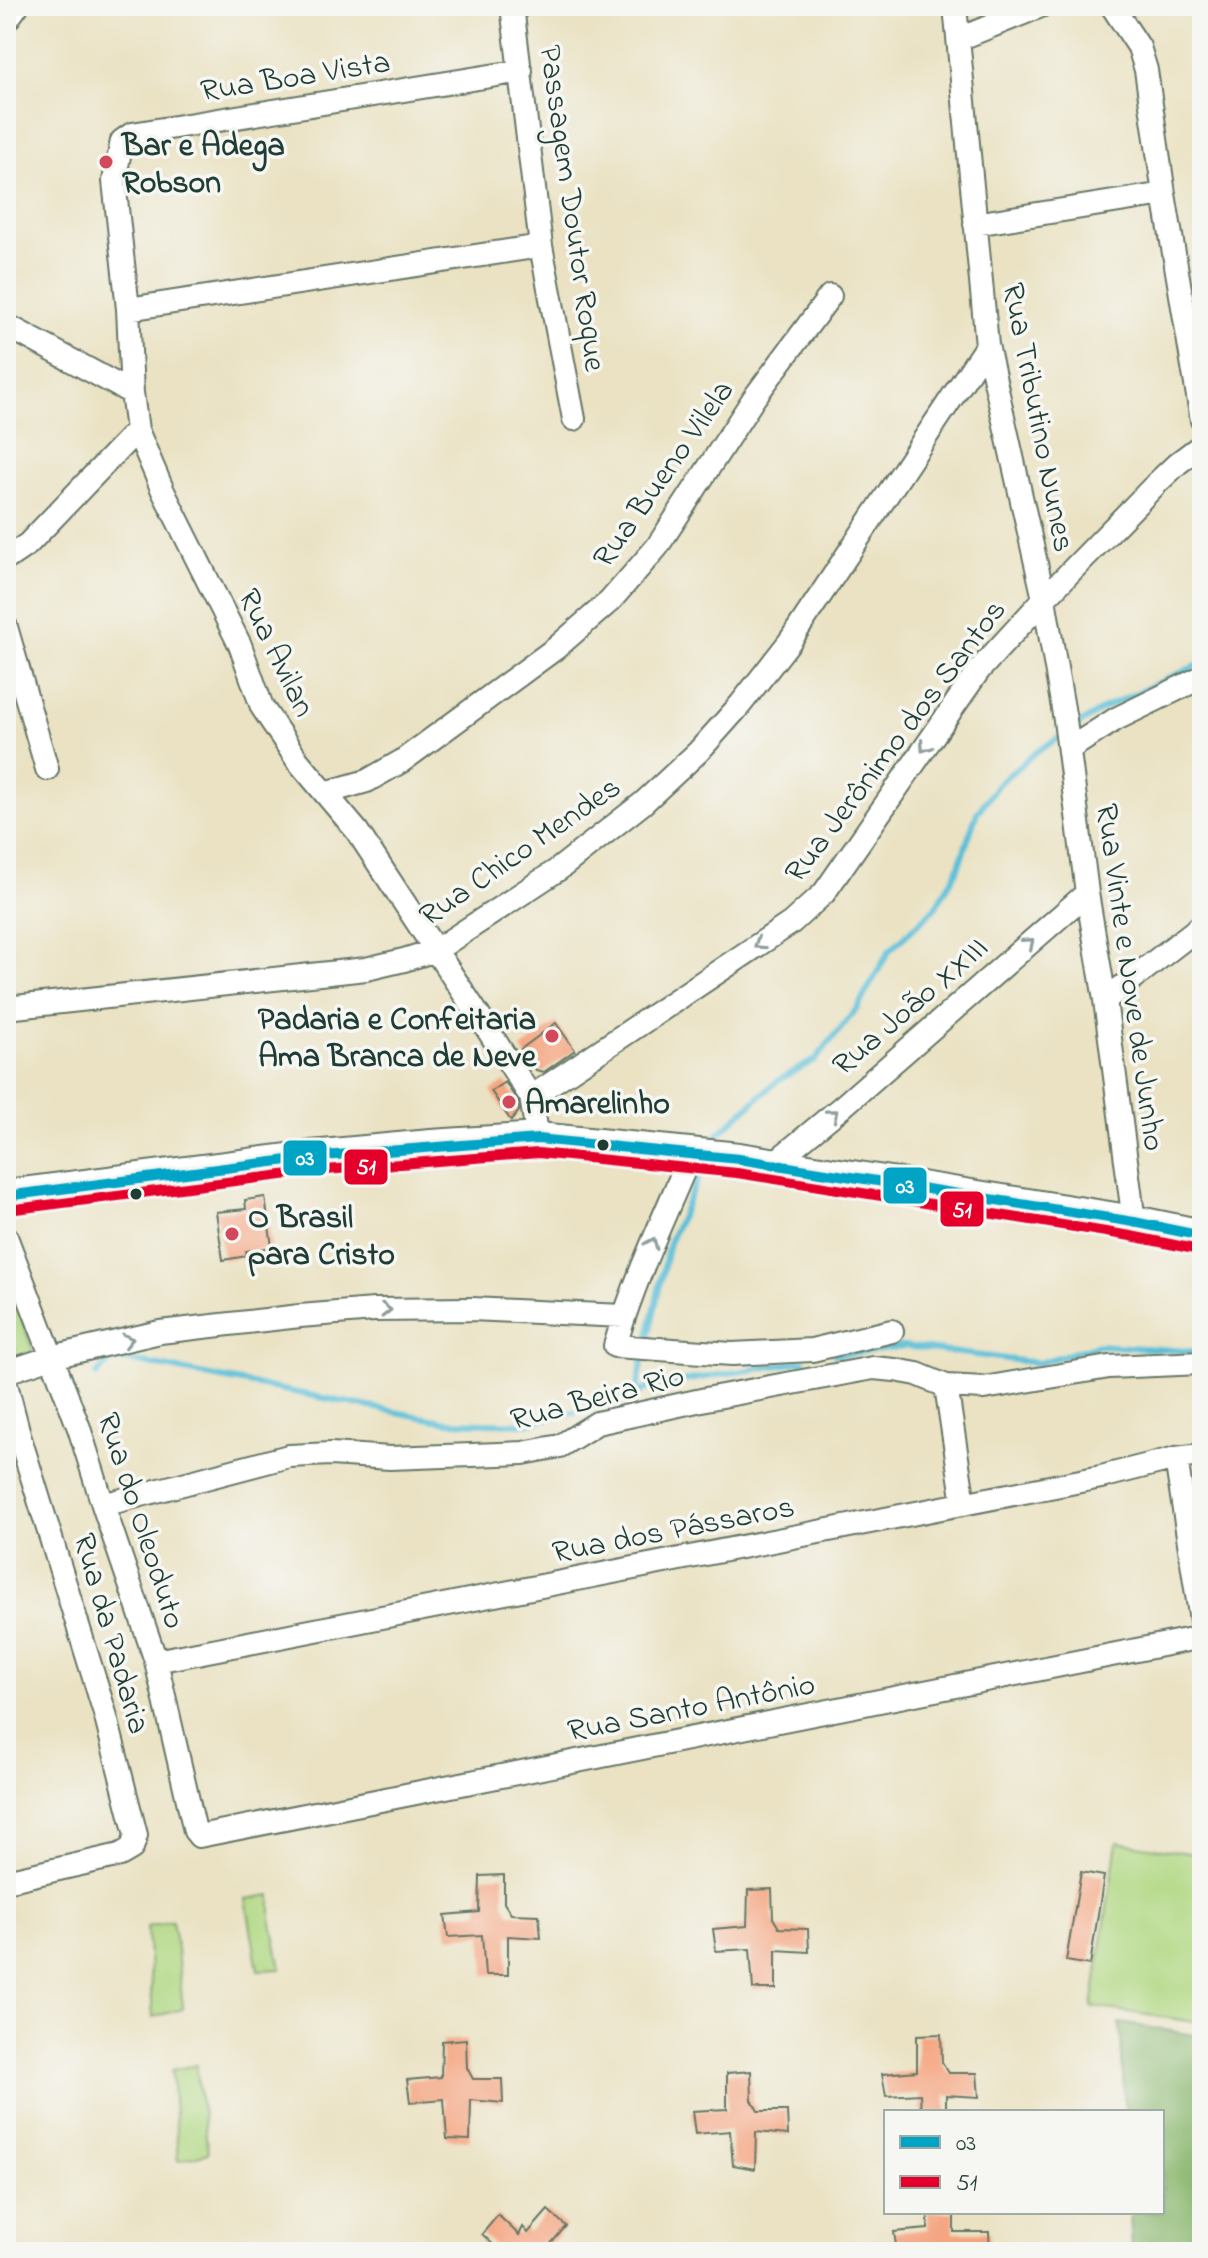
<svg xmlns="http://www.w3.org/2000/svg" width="1208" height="2258" font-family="'Indie Flower',sans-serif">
	<rect width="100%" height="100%" fill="#f6f6f2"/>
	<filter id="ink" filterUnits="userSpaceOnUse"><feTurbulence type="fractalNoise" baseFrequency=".0125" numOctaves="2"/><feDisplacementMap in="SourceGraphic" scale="16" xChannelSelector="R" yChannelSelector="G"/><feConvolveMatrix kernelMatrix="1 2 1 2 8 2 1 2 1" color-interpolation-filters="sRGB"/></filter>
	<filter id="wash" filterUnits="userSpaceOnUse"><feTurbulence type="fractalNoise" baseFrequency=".006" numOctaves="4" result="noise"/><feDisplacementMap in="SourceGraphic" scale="32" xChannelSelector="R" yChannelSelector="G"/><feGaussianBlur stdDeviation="1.8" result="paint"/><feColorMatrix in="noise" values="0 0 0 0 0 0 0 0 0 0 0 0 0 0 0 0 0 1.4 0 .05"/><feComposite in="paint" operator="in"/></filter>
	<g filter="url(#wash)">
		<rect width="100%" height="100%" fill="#eae2c3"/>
		<path fill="#b1d883" stroke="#688a5c" stroke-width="2" d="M6,1273L33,1352L6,1362Z
			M1117,1842L1202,1855V2023L1092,2007Z
			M271,1895V1918L281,1969L258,1970L246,1899Z
			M172,1921L177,1950L183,2009L153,2017L147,1927Z
			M196,2065L208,2153L178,2161L172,2070Z"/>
		<path fill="#8cb871" stroke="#567a52" stroke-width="2" d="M1120,2023L1202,2036V2252H1132L1130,2212H1162V2112H1125Z"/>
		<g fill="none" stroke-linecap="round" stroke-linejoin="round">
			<path stroke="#5abfd8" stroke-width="6" d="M1071,730L1104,708L1202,663
				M712,1147L717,1135L777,1081L815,1060L858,1007L889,951L935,908L957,871L977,813L999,783L1036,752L1062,736
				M647,1344L669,1243L704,1165
				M835,1355L904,1346L1038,1363L1099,1345L1202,1352
				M97,1375C111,1355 117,1360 139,1362L447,1422L527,1424L593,1407L636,1394L652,1386L804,1361
				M636,1394L644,1354"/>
		</g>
		<g id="blocks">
			<path fill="#f5a581" d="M556,1023L575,1050L544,1072L536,1070L521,1049Z
				M505,1082L518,1102L519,1111L511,1121L491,1091Z
				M265,1197L272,1247L246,1251L247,1256L223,1260L216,1212L246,1209L245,1200Z
				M1081,1872L1104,1876L1090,1965L1066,1961Z
				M504,1875V1903L511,1914L539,1915L541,1938L508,1936V1975H485L482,1935L448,1937L445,1915L479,1912L480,1876Z
				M772,1889L773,1918L779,1928L808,1929L809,1952L776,1950V1989H753L750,1949L716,1951L713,1929L747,1926L748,1890Z
				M941,2034L942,2062L949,2073H977L979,2097L946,2095V2112H921L920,2094L886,2096L882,2074L917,2071V2035Z
				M466,2039L467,2068L473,2079H502L503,2103L471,2100L470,2140L447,2139L444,2099L410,2102L407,2080L441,2077L442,2041Z
				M751,2071L752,2100L758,2111H787L788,2135L756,2132L755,2169L733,2165L730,2131L695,2134L692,2111L727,2109V2073Z
				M548,2210L566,2226L544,2252H501L482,2234L498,2215L519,2235L523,2227L528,2233Z
				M928,2212H954V2232H989L990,2252H897L894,2232L928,2229Z"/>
		</g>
	</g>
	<g filter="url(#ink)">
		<use href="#blocks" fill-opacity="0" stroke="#676" stroke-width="2"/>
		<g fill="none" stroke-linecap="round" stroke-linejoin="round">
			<g stroke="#676" stroke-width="26">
				<path id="street" d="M512,6L541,246L574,419
					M955,6L987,345L1044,599L1065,720L1087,893L1105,1000L1134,1222
					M1112,6L1139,47L1146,70L1164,194L1202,420
					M6,21L17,6
					M959,39L1041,6
					M521,71L132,134L122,141L114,181L128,309L132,393L137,430L163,491L240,645L262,707L298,761L357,831L488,1030L531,1097L538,1139
					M975,224L1164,194
					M128,309L541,246
					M6,325L132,393
					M6,559L28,544L137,430
					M6,627L47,769
					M1069,749L1116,719L1202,677
					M325,793L367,781L402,761L556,648L610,601L657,547L754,398L830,296
					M1105,1000L1202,925
					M6,1008L366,969L404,960L436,950L559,869L643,803L698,752L740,705L790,641L987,345
					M531,1097L791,923L824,893L979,670L1044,599L1158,482L1178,463L1202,445
					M691,1154C664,1217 634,1280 615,1346L732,1354L812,1350L892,1331
					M773,1164L843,1106L1087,893
					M6,1237L79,1428L103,1505L156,1661L195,1831L199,1836L1202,1637
					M6,1372L52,1357L160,1332L300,1316L374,1310L472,1309L623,1316
					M6,1384L20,1438L104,1710L136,1835L132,1848L120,1855L6,1881
					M946,1386L964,1504
					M1176,1458L1202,1627
					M103,1505L289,1456L331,1454L390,1458L523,1453L560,1446L597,1423L706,1399L873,1368L895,1370L917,1374L946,1386L984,1388L1109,1367L1202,1363
					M156,1661L1101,1477L1176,1458L1202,1455"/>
			</g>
			<g stroke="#676" stroke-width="36">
				<path id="secondary" d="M6,1196L311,1157L431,1146L538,1139L739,1159L1134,1222L1202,1236"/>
			</g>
			<use href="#street" stroke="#fff" stroke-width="22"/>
			<use href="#secondary" stroke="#fff" stroke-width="32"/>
			<g stroke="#f6f6f2" stroke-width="16">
				<path id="bus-1" d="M6,1196L311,1157L538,1139L739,1159L1134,1222L1202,1236"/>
			</g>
			<g stroke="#f6f6f2" stroke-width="16">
				<path id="bus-2" d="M8,1210L313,1171L538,1153L737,1173L1131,1236L1199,1250"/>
			</g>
			<use href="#bus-1" stroke="#02a4c6" stroke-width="10"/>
			<use href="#bus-2" stroke="#e4002b" stroke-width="10"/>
		</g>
		<defs><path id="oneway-chevron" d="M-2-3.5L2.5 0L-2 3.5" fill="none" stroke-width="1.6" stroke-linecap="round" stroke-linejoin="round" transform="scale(2)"/></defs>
		<g stroke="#8f9e9a">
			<use href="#oneway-chevron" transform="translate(925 747) rotate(125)"/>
			<use href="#oneway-chevron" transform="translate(1029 943) rotate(-41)"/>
			<use href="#oneway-chevron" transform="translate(759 944) rotate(146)"/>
			<use href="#oneway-chevron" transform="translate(833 1114) rotate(-40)"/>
			<use href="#oneway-chevron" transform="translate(652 1243) rotate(-67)"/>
			<use href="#oneway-chevron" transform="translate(386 1310) rotate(-1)"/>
			<use href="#oneway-chevron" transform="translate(128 1340) rotate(-13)"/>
		</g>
	</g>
	<g fill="#d1495b" stroke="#f6f6f2" stroke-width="3">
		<circle cx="106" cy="162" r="8"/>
		<circle cx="552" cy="1036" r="8"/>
		<circle cx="509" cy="1102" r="8"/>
		<circle cx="232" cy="1234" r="8"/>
	</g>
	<g fill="#1f3d34" stroke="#f6f6f2" stroke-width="3">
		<circle cx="603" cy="1145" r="7"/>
		<circle cx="136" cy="1194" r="7"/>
	</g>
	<g text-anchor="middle" stroke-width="7" stroke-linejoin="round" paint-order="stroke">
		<g font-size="32" fill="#1f3d34" stroke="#f6f6f2">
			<text transform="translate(295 75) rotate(-9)" y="11">Rua Boa Vista</text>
			<text transform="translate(574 208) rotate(82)" y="11">Passagem Doutor Roque</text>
			<text transform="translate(1040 417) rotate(79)" y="11">Rua Tributino Nunes</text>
			<text transform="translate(662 473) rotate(-55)" y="11">Rua Bueno Vilela</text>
			<text transform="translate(278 652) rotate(64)" y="11">Rua Avilan</text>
			<text transform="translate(894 740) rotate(-53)" y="11">Rua Jerônimo dos Santos</text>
			<text transform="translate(519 850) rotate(-35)" y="11">Rua Chico Mendes</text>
			<text transform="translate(1132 977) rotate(82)" y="11">Rua Vinte e Nove de Junho</text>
			<text transform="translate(909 1005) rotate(-41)" y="11">Rua João XXIII</text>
			<text transform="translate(597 1396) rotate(-15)" y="11">Rua Beira Rio</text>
			<text transform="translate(143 1520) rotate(72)" y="11">Rua do Oleoduto</text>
			<text transform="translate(673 1528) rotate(-11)" y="11">Rua dos Pássaros</text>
			<text transform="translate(113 1633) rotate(74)" y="11">Rua da Padaria</text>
			<text transform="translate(691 1706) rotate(-11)" y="11">Rua Santo Antônio</text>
		</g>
		<g font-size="32" font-weight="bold" fill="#1f3d34" stroke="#f6f6f2" text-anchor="start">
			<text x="122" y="155">Bar e Adega<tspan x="122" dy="37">Robson</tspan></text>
			<text x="536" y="1029" text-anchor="end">Padaria e Confeitaria<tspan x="536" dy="37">Ama Branca de Neve</tspan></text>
			<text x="525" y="1113">Amarelinho</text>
			<text x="248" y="1227">O Brasil<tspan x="248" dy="37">para Cristo</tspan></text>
		</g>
	</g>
	<g stroke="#f6f6f2" stroke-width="3">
		<rect x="282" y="1139" width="46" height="38" rx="8" fill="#02a4c6"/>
		<rect x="343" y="1148" width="46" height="38" rx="8" fill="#e4002b"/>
		<rect x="882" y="1166" width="46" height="39" rx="8" fill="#02a4c6"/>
		<rect x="939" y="1190" width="46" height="38" rx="8" fill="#e4002b"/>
	</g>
	<g font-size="22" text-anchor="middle" font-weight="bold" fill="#fff">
		<text x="305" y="1165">03</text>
		<text x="366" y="1174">51</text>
		<text x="905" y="1193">03</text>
		<text x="962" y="1217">51</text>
	</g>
	<rect width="1208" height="2258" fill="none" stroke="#f6f6f2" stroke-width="32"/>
	<rect x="884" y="2110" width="280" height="104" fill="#f6f6f2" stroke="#a0aca6" stroke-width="2"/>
	<rect x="900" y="2136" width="40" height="12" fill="#02a4c6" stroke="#a0aca6" stroke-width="2"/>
	<text x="956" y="2150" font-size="24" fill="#1f3d34">03</text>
	<rect x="900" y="2176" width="40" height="12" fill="#e4002b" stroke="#a0aca6" stroke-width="2"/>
	<text x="956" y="2190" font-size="24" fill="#1f3d34">51</text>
</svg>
